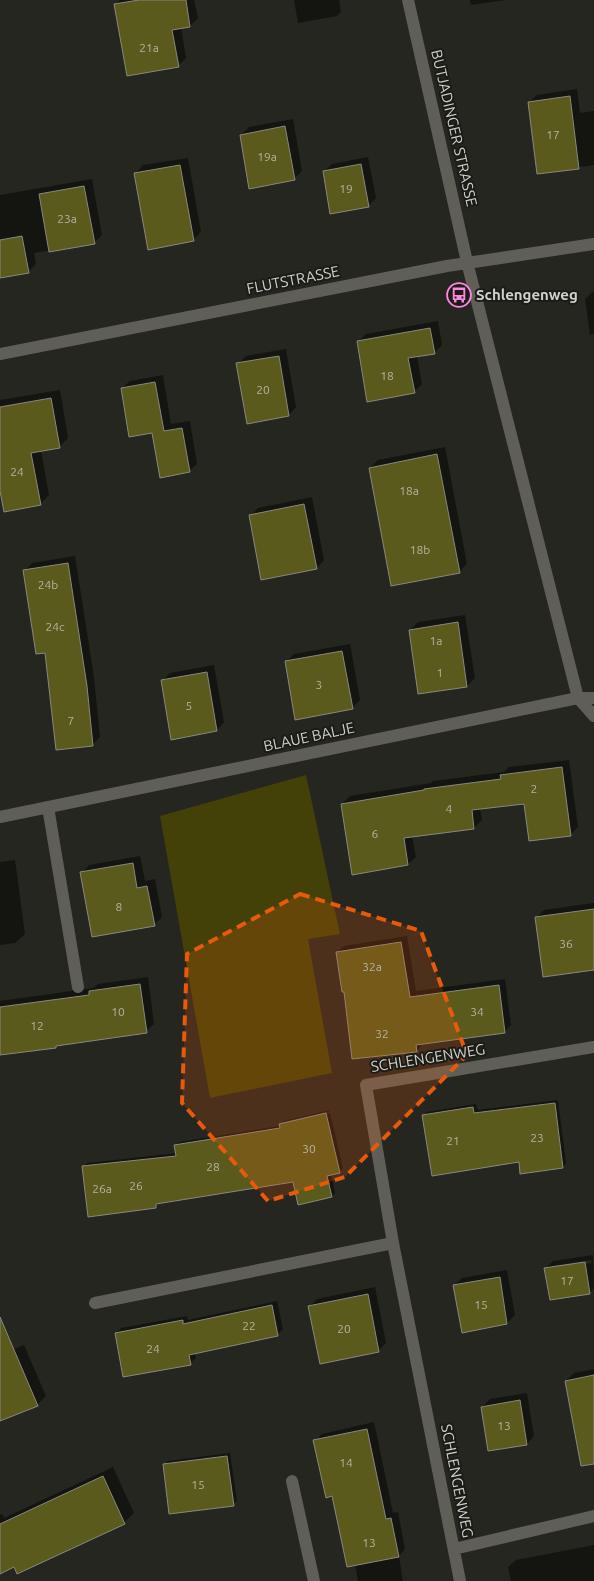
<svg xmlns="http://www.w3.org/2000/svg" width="594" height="1581" font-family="Ubuntu,sans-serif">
	<rect width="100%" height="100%" fill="#262620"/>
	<path fill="#434108" d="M306,775L340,934L308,939L332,1073L210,1098L160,816Z"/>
	<path fill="#0007" fill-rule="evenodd" d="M120,0H194L198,18L190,26L181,27L186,58L178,66L115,5Z
		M294,0H339L341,12L337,16L298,23Z
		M470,0H506L471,5Z
		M577,89L580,113L594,111V165L538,173L529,102L537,95Z
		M293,119L302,171L294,179L241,135L249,127Z
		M368,157L376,198L368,206L324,172L332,164Z
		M188,158L201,232L193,240L136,173L143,165Z
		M92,179L102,235L94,243L34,253L36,264L28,272L0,277V195Z
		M594,291V334L590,335L585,299Z
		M438,321L442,345L434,353L417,356L422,384L414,392L358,342L366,334Z
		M286,349L296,407L289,415L238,364L246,356Z
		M163,375L171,424L190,421L197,464L189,471L153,432L122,388L130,381Z
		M60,390L68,438L59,447L41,450L49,495L40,504L0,487V400Z
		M445,447L467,564L459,572L370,468L378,460Z
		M312,497L324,560L317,568L250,516L258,508Z
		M75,556L94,677L100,737L92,745L46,651L25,571L32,563Z
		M465,615L475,678L467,686L419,693L410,630L418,622Z
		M350,644L360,700L352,708L286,662L294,654Z
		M214,665L224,722L217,730L162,681L170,673Z
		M569,760L578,827L571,834L525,802L480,808L482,820L474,828L412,836L416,857L408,864L342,804L350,796L431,783L433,781L504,772L509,767Z
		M140,856L145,881L155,879L162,917L154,925L82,873L89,865Z
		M15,860L25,934L15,943L0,945V862Z
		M594,903V969L536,918L544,910Z
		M407,936L416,991L505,979L511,1025L504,1032L423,1044L416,1051L345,990L337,952L344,946Z
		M148,977L154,1024L146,1031L58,1044L56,1047L0,1054V1001L93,988L98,984Z
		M558,1100L566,1163L563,1167L520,1160L424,1116L427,1112L476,1104L478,1110Z
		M330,1110V1111L283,1122L284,1121Z
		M330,1113L343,1168L339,1172L331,1174L335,1193L332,1196L294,1181L159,1203L156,1207L83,1167L87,1163L177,1153L176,1145L179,1142L280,1126L283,1122V1125Z
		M593,1255L594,1288L589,1293L545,1269L553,1261ZM591,1260L592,1263L552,1268V1266Z
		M507,1270L515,1315L507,1323L454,1286L462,1278Z
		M375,1287L386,1343L378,1351L310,1306L317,1299Z
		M277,1301L283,1329L277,1335L194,1352L196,1358L190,1363L116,1333L121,1328L187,1316L188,1320Z
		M24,1345L46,1396L37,1405L0,1420V1355Z
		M594,1369V1445L566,1381L574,1373Z
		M527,1393L534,1436L527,1444L482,1407L490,1399Z
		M374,1422L393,1513L398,1512L405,1549L399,1556L403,1581H358L355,1564L315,1441L322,1434Z
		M230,1453L237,1501L233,1504L164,1465L168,1461Z
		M113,1467L134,1513L124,1523L0,1572V1515L2,1514L4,1518Z
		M594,1545V1581H511L508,1567L516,1560Z"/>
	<path fill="#5b5a1d" stroke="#888881" d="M139,0H186L190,27L172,30L179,67L127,76L114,4Z
		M570,96L579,169L537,174L528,102Z
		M285,126L295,180L249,189L240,135Z
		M361,164L369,207L330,214L323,171Z
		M180,165L194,241L148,250L134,173Z
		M84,186L95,244L49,252L39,194Z
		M22,236L29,273L0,278V240Z
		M430,328L435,354L408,358L415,393L367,402L357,341Z
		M279,356L289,416L247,424L236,363Z
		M155,382L164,431L182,428L190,472L160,478L152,433L129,437L121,388Z
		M51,398L60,448L31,453L41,505L4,512L0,491V407Z
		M437,454L460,573L391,586L369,468Z
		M304,504L317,569L261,580L249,515Z
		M68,563L87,686L93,746L56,750L45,653L36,654L23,570Z
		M458,622L467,687L418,694L409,630Z
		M342,651L353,709L295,720L285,661Z
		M207,672L217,731L171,740L161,680Z
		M562,767L571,836L529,841L524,804L472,810L474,829L404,838L408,865L352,875L341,804L424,790V789L501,779L500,775Z
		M133,863L137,888L147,886L155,926L92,937L80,872Z
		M594,909V970L543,977L535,917Z
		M401,942L410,997L499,985L505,1033L416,1045L417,1052L352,1059L344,992H342L336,952Z
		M140,984L147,1033L56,1046V1048L0,1055V1007L89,995V991Z
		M555,1103L563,1168L520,1174L519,1162L432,1176L422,1115L473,1107L474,1113Z
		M326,1113L340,1173L327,1176L332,1197L298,1205L293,1182L156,1204V1208L88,1217L82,1166L176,1156L174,1145L280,1128L279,1124Z
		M585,1262L590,1294L550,1300L544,1268Z
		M500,1277L507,1324L462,1333L453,1285Z
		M368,1294L379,1352L320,1364L308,1306Z
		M272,1305L278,1336L189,1355L191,1365L123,1377L115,1333L183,1320V1324Z
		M0,1317L38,1406L0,1421Z
		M594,1375V1464L581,1466L565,1381Z
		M520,1400L527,1445L488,1451L481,1407Z
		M367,1429L386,1519L391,1518L399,1557L347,1567L332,1496L326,1498L313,1440Z
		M227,1456L234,1506L169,1514L163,1464Z
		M103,1476L125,1524L17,1574L14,1567L0,1574V1524Z"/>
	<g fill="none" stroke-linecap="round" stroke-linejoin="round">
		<path stroke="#5f5f58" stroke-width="12" d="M408,0L467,262L578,698L594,716
			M0,354L447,266L594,244
			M48,807L78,987
			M0,817L578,698H594
			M95,1303L393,1243
			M292,1481L314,1581
			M454,1549L594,1516
			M460,1581L393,1243L366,1085L594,1047"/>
	</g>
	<path fill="#e8590c" fill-opacity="0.2" stroke="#e8590c" stroke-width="4" stroke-dasharray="10 6" stroke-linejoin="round" d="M300,894L421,931L467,1055L345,1177L268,1201L182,1103L187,954Z"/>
	<defs>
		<g id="bus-ring" transform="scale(1.25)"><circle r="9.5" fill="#1c1c17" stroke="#fe86e1" stroke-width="1.5"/><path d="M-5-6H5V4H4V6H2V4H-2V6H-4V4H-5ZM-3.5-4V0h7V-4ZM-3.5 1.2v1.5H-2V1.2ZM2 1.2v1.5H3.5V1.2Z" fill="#fe86e1"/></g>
	</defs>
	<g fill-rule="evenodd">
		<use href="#bus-ring" x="459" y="295"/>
	</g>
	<g text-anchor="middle" stroke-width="4" stroke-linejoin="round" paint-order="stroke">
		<g font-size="12" fill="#b4b3a2">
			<text x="149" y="52">21a</text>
			<text x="553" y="139">17</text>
			<text x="267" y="161">19a</text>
			<text x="346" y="193">19</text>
			<text x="67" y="223">23a</text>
			<text x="387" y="380">18</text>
			<text x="263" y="394">20</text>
			<text x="17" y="476">24</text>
			<text x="409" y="495">18a</text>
			<text x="420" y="554">18b</text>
			<text x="48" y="589">24b</text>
			<text x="55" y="631">24c</text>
			<text x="436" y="645">1a</text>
			<text x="440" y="677">1</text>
			<text x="319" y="689">3</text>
			<text x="189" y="710">5</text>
			<text x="71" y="725">7</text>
			<text x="534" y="793">2</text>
			<text x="449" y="813">4</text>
			<text x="375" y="838">6</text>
			<text x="119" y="911">8</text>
			<text x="566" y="948">36</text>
			<text x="372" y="971">32a</text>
			<text x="118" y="1016">10</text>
			<text x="477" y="1016">34</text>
			<text x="37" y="1030">12</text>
			<text x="382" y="1038">32</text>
			<text x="537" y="1142">23</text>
			<text x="453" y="1145">21</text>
			<text x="309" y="1153">30</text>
			<text x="213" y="1171">28</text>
			<text x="136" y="1190">26</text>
			<text x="102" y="1193">26a</text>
			<text x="567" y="1285">17</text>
			<text x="481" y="1309">15</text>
			<text x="249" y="1330">22</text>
			<text x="344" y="1333">20</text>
			<text x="153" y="1353">24</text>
			<text x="504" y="1430">13</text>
			<text x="346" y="1467">14</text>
			<text x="198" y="1489">15</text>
			<text x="369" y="1547">13</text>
		</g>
		<g font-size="15" fill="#d1d1ce" stroke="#1c1c17">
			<text transform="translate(454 128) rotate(77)" y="5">BUTJADINGER STRASSE</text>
			<text transform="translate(293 280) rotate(-11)" y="5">FLUTSTRASSE</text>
			<text transform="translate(309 737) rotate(-12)" y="5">BLAUE BALJE</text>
			<text transform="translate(428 1058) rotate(-9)" y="5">SCHLENGENWEG</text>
			<text transform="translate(457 1481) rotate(79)" y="5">SCHLENGENWEG</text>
		</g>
		<g font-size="15" font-weight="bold" fill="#d1d1ce" stroke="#1c1c17" text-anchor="start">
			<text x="476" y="300">Schlengenweg</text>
		</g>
	</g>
</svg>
